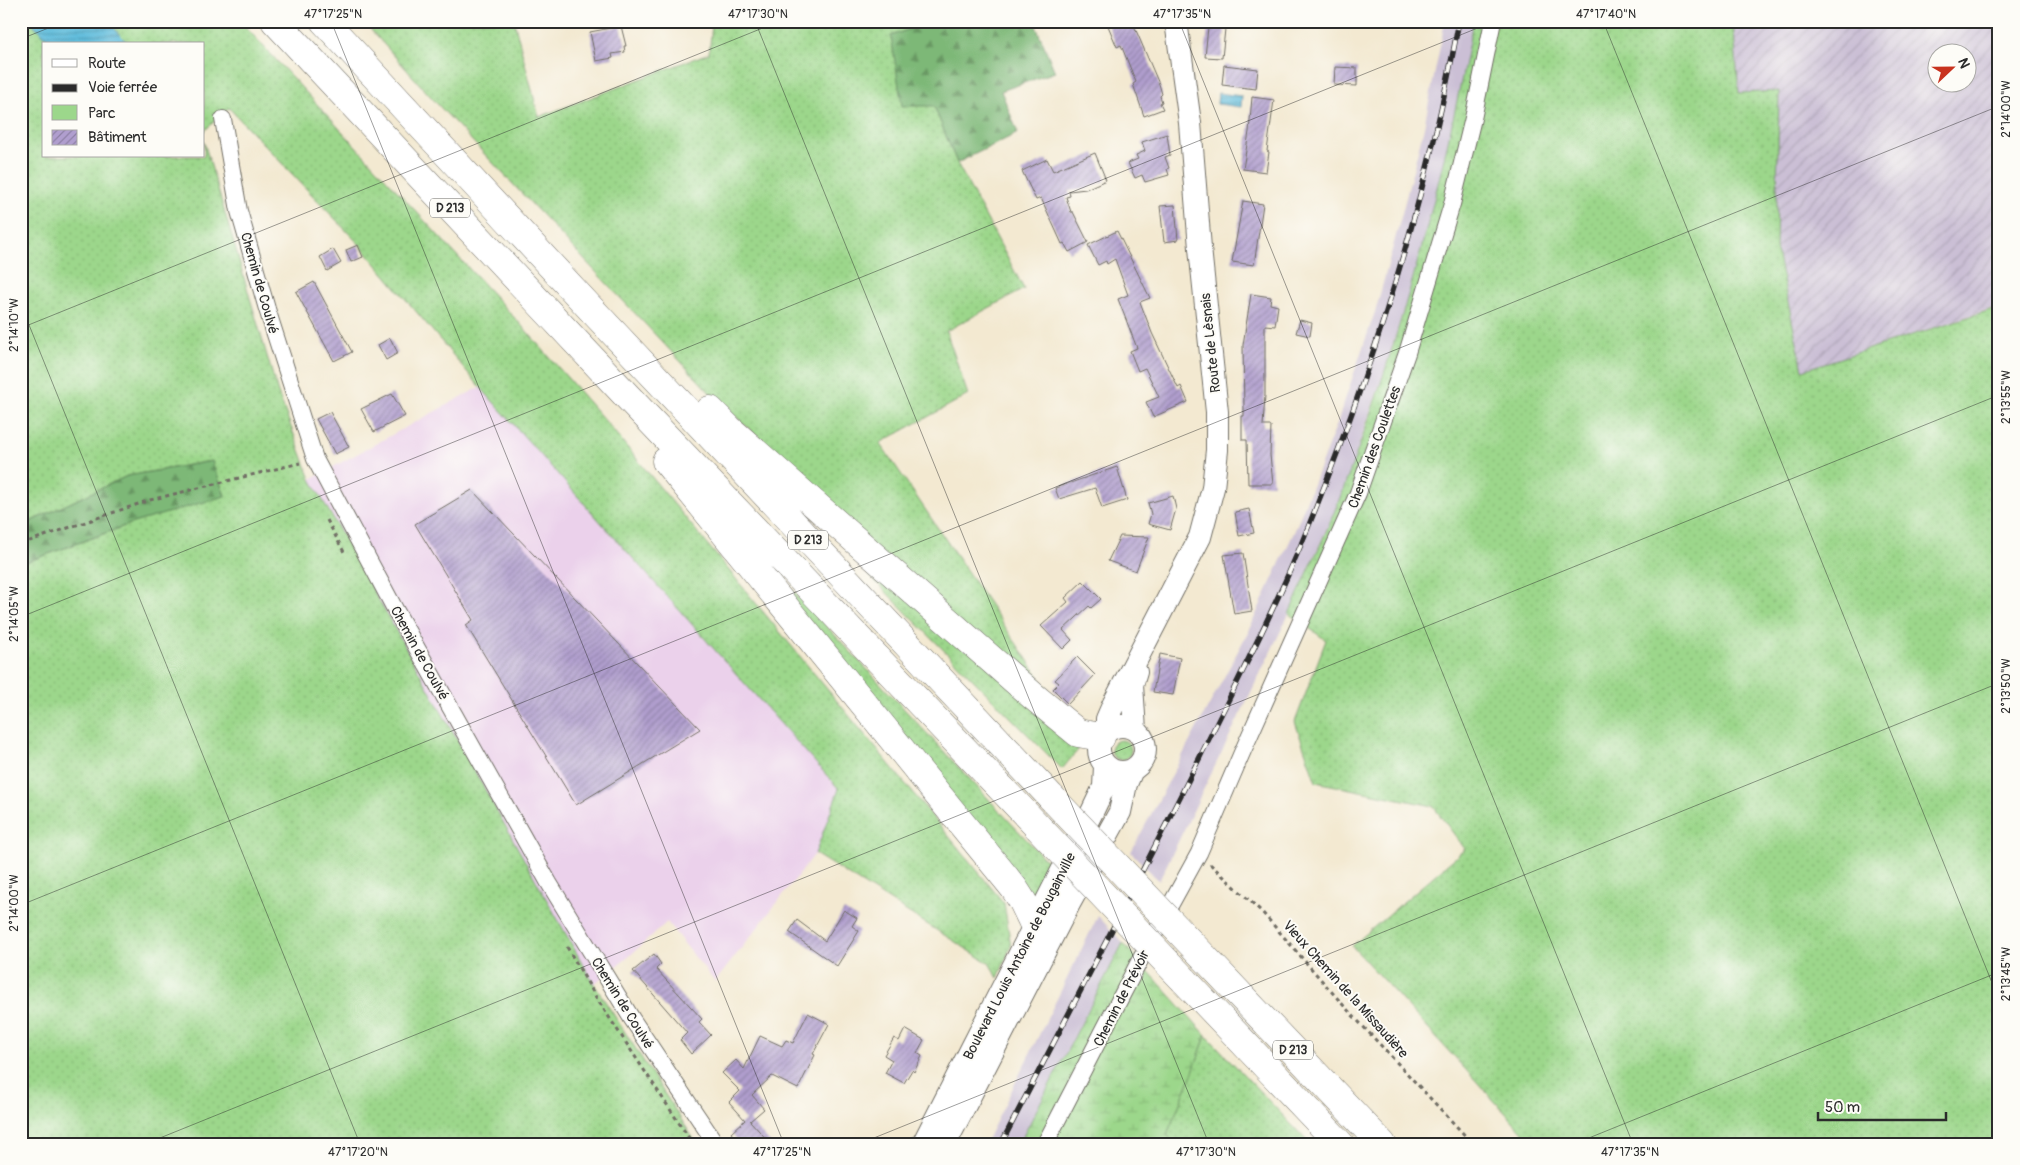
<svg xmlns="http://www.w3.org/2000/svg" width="2020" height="1165" font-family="Pangolin,sans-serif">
	<defs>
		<pattern id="industrial-furrows" width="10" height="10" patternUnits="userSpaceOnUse" patternTransform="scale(1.25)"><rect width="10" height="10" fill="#cbbfd5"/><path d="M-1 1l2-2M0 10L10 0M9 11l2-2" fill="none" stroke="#aea4b7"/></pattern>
		<pattern id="green-dots" width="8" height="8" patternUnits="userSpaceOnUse" patternTransform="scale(1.25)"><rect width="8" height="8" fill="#9cd78b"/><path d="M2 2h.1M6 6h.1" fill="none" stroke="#87b978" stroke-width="1.8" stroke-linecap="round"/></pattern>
		<pattern id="forest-firs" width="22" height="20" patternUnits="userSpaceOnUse" patternTransform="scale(1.25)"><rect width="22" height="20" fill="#7db877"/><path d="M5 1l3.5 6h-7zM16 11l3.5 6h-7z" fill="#679662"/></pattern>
		<pattern id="wetland-marsh" width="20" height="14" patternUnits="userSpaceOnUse" patternTransform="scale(1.25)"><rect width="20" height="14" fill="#9cd78b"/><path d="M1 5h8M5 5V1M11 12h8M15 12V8" fill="none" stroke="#87b978"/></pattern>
		<pattern id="water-rules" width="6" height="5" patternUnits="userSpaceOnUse" patternTransform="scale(1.25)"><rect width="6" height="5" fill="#5ebcdc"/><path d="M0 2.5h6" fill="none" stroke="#4e99b3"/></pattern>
		<pattern id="building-hatch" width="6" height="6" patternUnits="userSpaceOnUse" patternTransform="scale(1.25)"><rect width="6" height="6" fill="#b09ece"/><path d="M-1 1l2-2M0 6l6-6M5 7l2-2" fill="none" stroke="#8f81a7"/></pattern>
	</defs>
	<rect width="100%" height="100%" fill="#fdfcf7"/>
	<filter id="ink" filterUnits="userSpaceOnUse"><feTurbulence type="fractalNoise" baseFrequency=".02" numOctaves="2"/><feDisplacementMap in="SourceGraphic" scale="10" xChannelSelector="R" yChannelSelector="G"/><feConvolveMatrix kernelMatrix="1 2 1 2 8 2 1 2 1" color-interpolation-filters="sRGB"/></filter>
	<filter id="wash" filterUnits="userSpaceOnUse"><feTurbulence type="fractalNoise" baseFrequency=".0096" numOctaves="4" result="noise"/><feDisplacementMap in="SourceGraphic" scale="20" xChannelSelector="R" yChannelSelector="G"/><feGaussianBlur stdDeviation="1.12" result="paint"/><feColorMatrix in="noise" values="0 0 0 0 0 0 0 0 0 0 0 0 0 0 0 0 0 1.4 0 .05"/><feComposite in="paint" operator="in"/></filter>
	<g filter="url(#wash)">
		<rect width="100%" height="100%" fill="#f3e9d1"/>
		<path fill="#ebd1eb" d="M480,387L839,789L815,854L715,982L667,922L625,960L594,984L311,479Z"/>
		<path fill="url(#industrial-furrows)" fill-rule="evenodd" d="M1733,21H1999V306L1803,370L1776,248L1779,92L1739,94ZM1938,52H1968V82H1938Z"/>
		<path fill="#cbbfd5" d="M1445,21H1473L1455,116L1424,242L1386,366L1343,491L1289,614L1159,881L1131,852L1247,634L1295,530L1336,426L1376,309L1401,217L1424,127Z
			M1098,916L1123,943L1019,1144H985Z"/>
		<path fill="url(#green-dots)" stroke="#64815b" d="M21,21H240L523,327L607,423L1004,903L1011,946L998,978L989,963L815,854L839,789L480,387L359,244L229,108L204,131V44H44V156H204V142L278,393L311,479L594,984L697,1144H21V564L133,523L225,495L211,461L127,476L21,526Z
			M363,21H514L539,117L709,53L712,25L720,21H931L891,36L934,106L957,163L1024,289L946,331L968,395L880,443L1084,743L1062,769L864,570L802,477L716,399L441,108Z
			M1473,21H1733L1739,93L1779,91L1776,248L1803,370L1999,307V1144H1534L1352,946L1465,849L1433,806L1316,782L1295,722L1326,640L1289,614C1307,573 1327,532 1343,490C1401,337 1443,182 1473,21Z
			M771,567L1056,871L1046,889L1031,894L766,572Z
			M1111 750a10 10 0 1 1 20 0a10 10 0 1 1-20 0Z
			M1206,1035L1310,1144H1173L1167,1134L1191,1077Z"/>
		<path fill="url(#forest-firs)" stroke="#547251" d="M931,21H1034L1055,72L1001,91L1018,133L957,163L934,106H902L891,36Z
			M212,461L225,496L133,523L21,564V526L127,476Z"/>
		<path fill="url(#wetland-marsh)" stroke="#64815b" d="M1123,943L1206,1035L1191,1077L1167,1134L1173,1144H1019Z"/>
		<path fill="url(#water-rules)" stroke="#447484" d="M30,21H108L128,44H52Z
			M1218,93L1242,96L1241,107L1217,104Z"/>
		<g id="blocks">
			<path fill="url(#building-hatch)" d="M1106,21H1132L1159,84L1162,94L1160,96L1162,102L1160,103L1163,109L1144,116L1133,84L1136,82L1121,45L1117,47Z
				M621,26L626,46H624L625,52L612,54L613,58L596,61L590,32Z
				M1208,27L1225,29L1222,58L1205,57Z
				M1224,65L1258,69L1256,89L1222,85Z
				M1335,67L1357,68V86L1334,85Z
				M1252,97L1274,100L1267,151L1269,152L1266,172L1243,169L1249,132Z
				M1167,134L1170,155L1165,157L1169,168L1167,169L1169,175L1145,182L1142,175L1135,178L1128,163L1138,159L1136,155L1145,151L1142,142Z
				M1095,153L1106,180L1086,189L1069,191L1070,196L1066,197L1071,212H1073L1088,242L1069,252L1064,243L1062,244L1041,198L1036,200L1022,171L1047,159L1053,171Z
				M1243,201L1263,204L1254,265L1232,262Z
				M1175,205L1178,240L1164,242L1160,206Z
				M1117,231L1150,298L1140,302L1152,333L1178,388L1181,386L1188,402L1153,417L1146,402L1159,397L1145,368L1138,371L1130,351L1137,348L1118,299L1128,295L1115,259L1107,264L1106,261L1098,265L1088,245Z
				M358,245L363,257L351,262L346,250Z
				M333,249L341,263L327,271L320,257Z
				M314,282L352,352L334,361L296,292Z
				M1251,294L1271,297L1270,304L1278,306L1275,326L1265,325V395L1263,426H1271L1270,455L1273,484H1248L1247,440H1242V416H1244V408L1243,345Z
				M1300,320L1312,323L1310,336L1296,333Z
				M390,338L398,353L386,360L378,345Z
				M392,394L405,416L374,432L361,409Z
				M330,412L349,447L335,454L316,419Z
				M1117,467L1127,500L1102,508L1095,488L1059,499L1055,488Z
				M472,490L700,729L576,805L466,625L473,620L415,524Z
				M1173,496L1176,509L1170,530L1148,524L1151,514L1148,503Z
				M1249,509L1254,533L1239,536L1235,512Z
				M1120,536L1149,537L1136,571L1108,561Z
				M1243,553L1252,611L1234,614L1224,555Z
				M1083,581L1101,599L1091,608L1089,606L1063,630L1072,640L1063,649L1041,626L1068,602L1065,598Z
				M1160,654L1180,658L1173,695L1153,692Z
				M1077,657L1095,675L1068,704L1053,689L1059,683L1055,680Z
				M844,910L857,918L852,926L859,931L837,966L789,932L797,920L825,941Z
				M654,954L661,964L656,969L702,1019L699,1022L711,1035L691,1054L680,1040L687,1033L633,971Z
				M808,1013L829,1024L813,1054L815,1055L798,1089L772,1076L752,1095L764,1109L750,1121L771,1144H741L731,1133L745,1120L729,1102L740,1091L722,1073L736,1060L744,1069L760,1036L782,1046L786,1040L793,1043Z
				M905,1029L924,1040L917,1053L922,1056L914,1072L912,1070L904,1083L885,1073L892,1060L884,1055L894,1038L899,1041Z"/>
		</g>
	</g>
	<g filter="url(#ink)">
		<use href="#blocks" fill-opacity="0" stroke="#716e65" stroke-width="1"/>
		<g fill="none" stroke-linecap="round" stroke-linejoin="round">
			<g stroke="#716e65" stroke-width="18">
				<path id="street" d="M223,119L239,211L267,309L315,459L396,611L549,883L632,1019L716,1144
					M1045,1144L1139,962L1199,853L1241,755L1358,493L1407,353L1452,204L1474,114L1493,21"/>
			</g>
			<g stroke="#716e65" stroke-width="24">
				<path id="secondary" d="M1099 749a23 23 0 1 1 46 0a23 23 0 1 1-46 0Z
					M1135,730L1132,685L1136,672
					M1107,731V719L1114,703L1200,537L1213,488L1217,450V412L1200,248L1190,123L1176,21
					M923,1144L1092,812L1104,787L1105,766
					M945,1144L1069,904L1120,812L1126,784L1132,770"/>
			</g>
			<g stroke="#716e65" stroke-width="29">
				<path id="highway" d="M275,21L625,394L1038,827
					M324,21L592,310L1052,798
					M710,410L729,429L1033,696L1078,733L1101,737
					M666,461L1014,888L1023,902L1034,925
					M1204,957L1382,1144
					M1184,980L1340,1144"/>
			</g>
			<path stroke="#716e65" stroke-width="3" stroke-dasharray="4 4" stroke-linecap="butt" d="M327,520L345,554
				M21,544L150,500L300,463
				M1210,864L1262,912L1344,1006L1473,1144
				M567,947L597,999L693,1144"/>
			<use href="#street" stroke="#fff" stroke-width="16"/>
			<use href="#secondary" stroke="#fff" stroke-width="22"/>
			<use href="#highway" stroke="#fff" stroke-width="28"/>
			<g stroke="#2b2b2b" stroke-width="5.5">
				<path id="rail" d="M1001,1144C1068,1015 1135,887 1200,757C1234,688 1270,619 1300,547C1370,378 1426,202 1459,21"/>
			</g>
			<use href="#rail" stroke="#fdfcf7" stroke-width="4" stroke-dasharray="11" stroke-linecap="butt"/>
			<g stroke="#716e65" stroke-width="29" stroke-linecap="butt">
				<path id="highway-bridge" d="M1052,798L1204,957
					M1038,827L1184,980"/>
			</g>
			<use href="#highway-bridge" stroke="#fff" stroke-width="28"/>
		</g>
	</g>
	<path fill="none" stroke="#2b2b2b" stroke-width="1" stroke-opacity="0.45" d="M331,21L784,1144M755,21L1209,1144M1179,21L1633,1144M1603,21L1999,1000M21,39L66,21M21,305L360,1144M21,328L780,21M21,617L1495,21M21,905L1999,106M145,1144L1999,395M859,1144L1999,683M1574,1144L1999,972"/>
	<g text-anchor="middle" stroke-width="4" stroke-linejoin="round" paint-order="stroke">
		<g fill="#fdfcf7" stroke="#6a6a68" stroke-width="1">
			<rect x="430" y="198.5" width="40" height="19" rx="4"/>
			<rect x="788" y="530.5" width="40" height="19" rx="4"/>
			<rect x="1273" y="1040.5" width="40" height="19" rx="4"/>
		</g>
		<g font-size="12" font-weight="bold" fill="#2b2b2b">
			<text x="450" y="212">D 213</text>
			<text x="808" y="544">D 213</text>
			<text x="1293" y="1054">D 213</text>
		</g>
		<g font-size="14" fill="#2b2b2b" stroke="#fdfcf7">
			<text transform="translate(260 283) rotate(74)" y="5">Chemin de Coulvé</text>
			<text transform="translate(1210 343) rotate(-96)" y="5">Route de Lèsnais</text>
			<text transform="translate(1374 447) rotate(-70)" y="5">Chemin des Coulettes</text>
			<text transform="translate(420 653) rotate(61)" y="5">Chemin de Coulvé</text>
			<text transform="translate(1019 956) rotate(-63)" y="5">Boulevard Louis Antoine de Bougainville</text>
			<text transform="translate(1346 989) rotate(48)" y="5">Vieux Chemin de la Missaudière</text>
			<text transform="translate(1121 998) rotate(-63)" y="5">Chemin de Prévoir</text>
			<text transform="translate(623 1003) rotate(58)" y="5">Chemin de Coulvé</text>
		</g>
	</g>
	<rect width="2020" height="1165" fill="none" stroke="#fdfcf7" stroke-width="55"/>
	<rect x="42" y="42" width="162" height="115" fill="#fdfcf7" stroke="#a9a8a5"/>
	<rect x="52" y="59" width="25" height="8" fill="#ffffff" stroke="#a9a8a5"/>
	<text x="88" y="68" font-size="15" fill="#2b2b2b">Route</text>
	<rect x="52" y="84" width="25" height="8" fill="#2b2b2b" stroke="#a9a8a5"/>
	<text x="88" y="92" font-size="15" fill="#2b2b2b">Voie ferrée</text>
	<rect x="52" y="105" width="25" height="15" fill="#9cd78b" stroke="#a9a8a5"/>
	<text x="88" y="118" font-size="15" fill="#2b2b2b">Parc</text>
	<rect x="52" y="130" width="25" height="15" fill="url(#building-hatch)" stroke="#a9a8a5"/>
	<text x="88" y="142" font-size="15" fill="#2b2b2b">Bâtiment</text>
	<g transform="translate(1952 68) rotate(68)"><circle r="24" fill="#fdfcf7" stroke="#a9a8a5"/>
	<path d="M0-4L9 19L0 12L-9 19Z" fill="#c8321e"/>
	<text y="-8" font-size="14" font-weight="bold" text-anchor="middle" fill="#2b2b2b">N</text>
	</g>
	<path d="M1818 1112v8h128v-8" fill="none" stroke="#2b2b2b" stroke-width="2.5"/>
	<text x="1825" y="1112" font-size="15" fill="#2b2b2b" stroke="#fdfcf7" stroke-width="4" paint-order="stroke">50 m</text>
	<rect x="28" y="28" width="1964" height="1110" fill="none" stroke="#2b2b2b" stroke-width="2"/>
	<g font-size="12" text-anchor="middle" fill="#2b2b2b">
		<text x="333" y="18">47°17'25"N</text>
		<text x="758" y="18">47°17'30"N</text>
		<text x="1182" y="18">47°17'35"N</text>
		<text x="1606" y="18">47°17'40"N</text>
		<text transform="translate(2006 109) rotate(-90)" y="4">2°14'00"W</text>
		<text transform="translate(14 325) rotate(-90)" y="4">2°14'10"W</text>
		<text transform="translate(2006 397) rotate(-90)" y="4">2°13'55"W</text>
		<text transform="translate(14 614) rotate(-90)" y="4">2°14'05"W</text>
		<text transform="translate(2006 686) rotate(-90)" y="4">2°13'50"W</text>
		<text transform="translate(14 903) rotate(-90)" y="4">2°14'00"W</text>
		<text transform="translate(2006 974) rotate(-90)" y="4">2°13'45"W</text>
		<text x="358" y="1156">47°17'20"N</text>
		<text x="782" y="1156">47°17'25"N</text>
		<text x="1206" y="1156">47°17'30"N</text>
		<text x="1630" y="1156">47°17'35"N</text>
	</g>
</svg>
